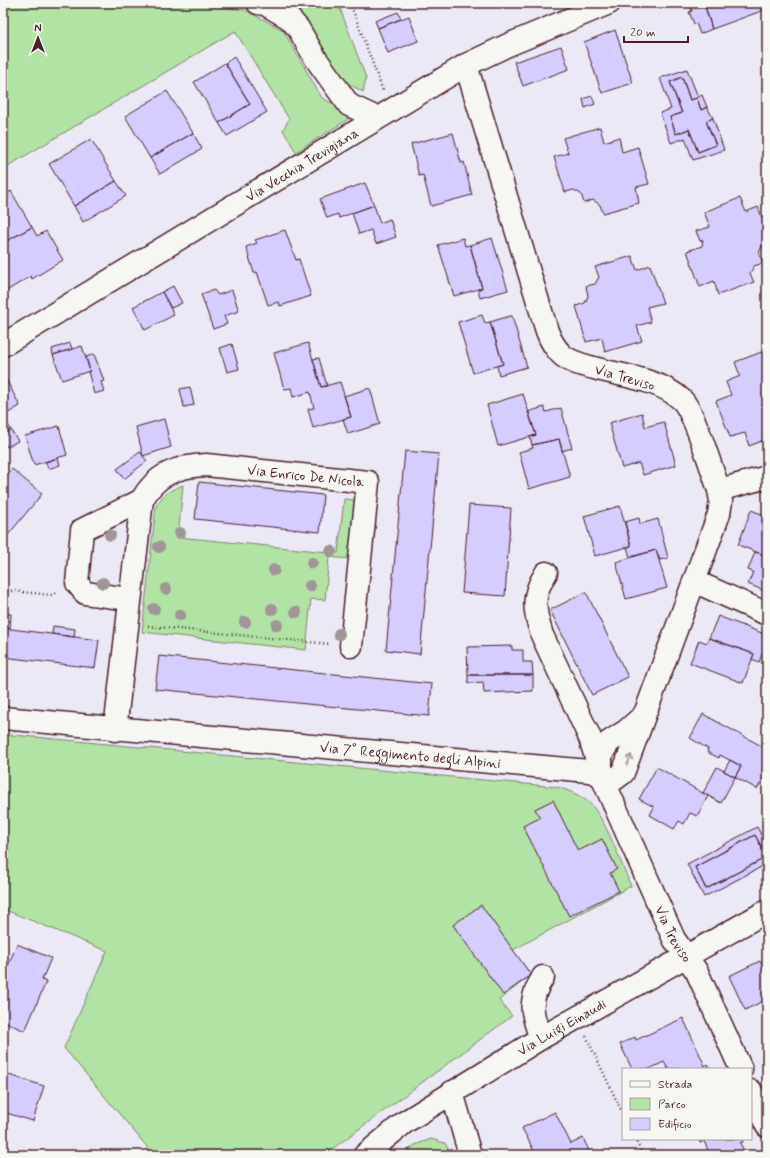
<svg xmlns="http://www.w3.org/2000/svg" width="770" height="1158" font-family="Mynerve,sans-serif">
	<rect width="100%" height="100%" fill="#ece9f6"/>
	<filter id="ink" filterUnits="userSpaceOnUse"><feTurbulence type="fractalNoise" baseFrequency=".025" numOctaves="2"/><feDisplacementMap in="SourceGraphic" scale="8" xChannelSelector="R" yChannelSelector="G"/><feConvolveMatrix kernelMatrix="1 2 1 2 8 2 1 2 1" color-interpolation-filters="sRGB"/></filter>
	<g filter="url(#ink)">
		<path fill="#b1e4a4" stroke="#7e8268" d="M3,3H193L245,10L283,30L322,98L355,115L296,152L283,130L289,119L235,31L3,169Z
			M287,3H338L366,78L363,92L344,81L299,16Z
			M183,485L178,537L338,553L344,499L355,500L348,559L329,557L325,600L311,599L306,650L142,632L156,506C163,494 170,490 183,485Z
			M13,735L557,787C567,790 578,794 587,801C605,815 621,864 631,886L513,950L531,975L499,1000L512,1016L324,1155H154L64,1048L107,951L3,909V736Z
			M431,1139L445,1143L451,1155H402L415,1145Z"/>
		<path fill="#d5ccff" stroke="#4a1f2b" fill-rule="evenodd" d="M689,3H704L712,29L700,34L696,23L694,24L689,12L692,11Z
			M704,3H767V9L712,29Z
			M398,12L401,19L378,28L375,21Z
			M409,16L418,41L388,53L378,28Z
			M615,30L633,83L602,93L584,42Z
			M561,46L569,69L523,86L514,62Z
			M234,57L267,112L227,136L219,123L250,104L225,63Z
			M225,63L250,104L219,123L194,82Z
			M687,69L698,97L702,95L707,107L701,110L697,98L690,100L682,77L670,82L682,113L670,117L676,134L689,129L698,152L716,145L706,121L713,118L724,150L693,160L685,138L671,143L660,113L671,109L660,78Z
			M682,77L690,100L697,98L701,110L707,107L713,118L706,121L716,145L698,152L689,129L676,134L670,117L682,113L670,82Z
			M167,91L193,133L150,158L125,116Z
			M592,96L595,104L585,108L583,99Z
			M600,127L604,142L619,137L622,152L638,147L649,184L636,187L639,203L603,213L600,205L593,200L584,203L581,194L574,190L565,192L554,157L568,153L563,138Z
			M193,133L202,149L160,174L150,158Z
			M453,133L461,163L464,162L472,195L431,206L423,175L419,176L411,144Z
			M91,139L116,181L74,206L49,164Z
			M116,181L126,196L83,222L74,206Z
			M365,183L374,205L339,218L338,214L327,218L320,199Z
			M11,191L32,227L3,243V196Z
			M740,198L746,212L758,207L767,230V245L762,246L759,253L763,263L754,266L750,274L754,282L718,295L714,281L700,287L687,251L702,246L703,240L700,241L696,231L710,227L704,212Z
			M374,205L380,223L390,219L396,237L376,244L371,230L359,234L352,213Z
			M32,227L37,236L46,231L63,260L32,279L31,276L3,293V243Z
			M285,230L296,260L299,259L311,296L280,306L279,302L268,305L257,272L254,273L246,247L257,243L255,240Z
			M463,238L465,246L470,245L482,288L454,296L438,245Z
			M492,238L508,290L480,298L478,289L482,288L470,245Z
			M632,256L637,270L650,265L663,303L647,307L651,322L637,326L642,341L605,352L602,338L586,342L576,306L585,303L588,296L586,286L595,284L599,277L595,267Z
			M173,286L182,303L171,308L162,292Z
			M214,290L218,295L232,290L239,311L224,316L227,324L213,329L201,294Z
			M162,292L174,315L145,330L133,307Z
			M482,315L485,323L490,322L503,364L473,373L458,322Z
			M510,316H512L527,367L499,375L497,366L503,364L490,322Z
			M70,343L72,349L53,355L52,349Z
			M308,343L321,387L340,382L351,417L313,428L308,409L314,408L310,392L293,397L291,388L284,389L274,353Z
			M232,344L239,369L227,372L220,348Z
			M82,346L90,371L62,380L53,355Z
			M767,350V439L749,446L745,433L730,437L716,401L731,395L726,382L740,376L735,362Z
			M94,354L104,381L101,382L104,391L94,394L88,371H90L86,357Z
			M319,358L327,386L321,387L313,359Z
			M6,379L20,406L3,416V380Z
			M190,387L194,405L184,407L180,389Z
			M370,388L380,424L348,434L343,419L351,417L344,396Z
			M523,394L536,435L498,446L487,405Z
			M544,407L546,412L561,408L572,448L562,451L559,439L532,445L530,437L536,435L528,412Z
			M642,413L645,427L664,422L676,465L643,475L639,463L622,468L609,423Z
			M3,416L11,430L3,434Z
			M164,419L171,447L143,456L136,427Z
			M59,426L67,455L34,465L25,436Z
			M11,430L18,441L7,447L3,442V434Z
			M559,439L570,477L529,489L519,452L533,448L532,445Z
			M405,451L439,454L420,654L386,650Z
			M140,452L147,461L124,479L117,469Z
			M58,458L60,465L48,469L46,462Z
			M12,469L42,494L3,541V480Z
			M199,482L323,495L320,532L195,519Z
			M469,505L511,508L505,596L462,593Z
			M620,506L631,546L595,556L584,516Z
			M751,510L767,516V556L738,545Z
			M639,518L640,524L658,519L668,558L660,560L656,550L630,557L627,547L631,546L625,522Z
			M656,550L667,588L626,599L616,562Z
			M755,552L767,556V592L748,584L753,572L748,570Z
			M586,592L628,677L592,695L550,610Z
			M3,613L11,614L10,629L3,628Z
			M718,616L767,635V642L759,662L752,659L754,654L709,638Z
			M53,626L75,629L74,637L52,634Z
			M3,628L99,640L95,668L3,657Z
			M709,638L754,654L743,683L690,663L699,640L707,643Z
			M512,646V650H523V662H532L533,675H468L467,647Z
			M159,656L432,684L429,716L155,689Z
			M468,675H533V691L484,693L483,682L468,683Z
			M703,714L767,749V773L757,789L735,777L741,766L720,755L719,758L707,752L708,749L690,738Z
			M730,760L741,766L735,777L724,771Z
			M657,767L708,796L697,816L690,813L684,824L679,821L674,829L650,815L654,807L639,799Z
			M717,767L735,777L721,803L703,793Z
			M553,800L578,851L602,839L617,869L610,873L619,891L569,916L523,826L540,818L535,809Z
			M757,827L767,846V864L704,897L687,864ZM755,835L767,857L706,889L695,867Z
			M755,835L767,857L706,889L695,867Z
			M481,905L531,975L503,995L453,925Z
			M17,944L51,958L42,980L46,982L25,1031L3,1021V978Z
			M760,961L767,975V999L745,1010L729,976Z
			M683,1018L705,1066L708,1064L710,1069H668L664,1062L649,1069H632L620,1044L635,1037L636,1040Z
			M3,1073L44,1086L33,1121L3,1112Z
			M555,1112L571,1144L583,1138L591,1155H536L522,1128Z
			M699,1139H742L743,1142L740,1143L746,1155H710L704,1141L700,1143Z"/>
		<g fill="none" stroke-linecap="round" stroke-linejoin="round">
			<g stroke="#4a1f2b" stroke-width="25">
				<g id="minor">
					<path d="M258,3L265,4L289,18L298,28L316,59L349,105L377,118"/>
					<path id="s1" d="M3,345L466,65L508,45L609,3"/>
					<path d="M719,490L767,477"/>
					<path d="M546,573C531,596 534,610 542,635L590,738L600,770"/>
					<path d="M694,581L767,614"/>
					<path d="M129,599L85,593L77,583L82,530L142,500"/>
					<path id="s2" d="M643,716L626,731L609,742L601,755V775L674,939L697,972L741,1069"/>
					<path id="s3" d="M3,718L589,771L615,779L623,773L719,514L721,501L719,490C712,471 695,413 682,400C660,379 622,376 594,368C583,365 569,362 561,354C554,347 550,339 547,331L466,65"/>
					<path id="s4" d="M115,730L142,500C156,474 178,466 206,465L368,482L351,646"/>
					<path d="M541,1038C531,1013 528,1001 543,977"/>
					<path d="M751,1091L767,1126"/>
					<path d="M452,1092L470,1155"/>
					<path id="s5" d="M365,1155L405,1122L541,1038L767,911"/>
				</g>
			</g>
			<path stroke="#4a1f2b" stroke-width="2.5" stroke-dasharray="1 3" stroke-linecap="butt" d="M350,3L383,91
				M3,590L52,595L58,592
				M148,626L330,644
				M586,1036L623,1114
				M635,1139L643,1155"/>
			<use href="#minor" stroke="#f6f6f2" stroke-width="22"/>
		</g>
		<g fill="#a19597">
			<circle cx="180" cy="533" r="6"/>
			<circle cx="110" cy="535" r="6"/>
			<circle cx="159" cy="547" r="6"/>
			<circle cx="331" cy="551" r="6"/>
			<circle cx="312" cy="563" r="6"/>
			<circle cx="274" cy="570" r="6"/>
			<circle cx="103" cy="583" r="6"/>
			<circle cx="310" cy="586" r="6"/>
			<circle cx="166" cy="589" r="6"/>
			<circle cx="154" cy="609" r="6"/>
			<circle cx="272" cy="609" r="6"/>
			<circle cx="296" cy="612" r="6"/>
			<circle cx="180" cy="615" r="6"/>
			<circle cx="245" cy="622" r="6"/>
			<circle cx="277" cy="625" r="6"/>
			<circle cx="339" cy="634" r="6"/>
		</g>
		<defs><path id="oneway-shaft" d="M-6 0H5M1.5-3L5.5 0L1.5 3" fill="none" stroke-width="1.6" stroke-linecap="round" stroke-linejoin="round"/></defs>
		<use stroke="#a99598" href="#oneway-shaft" transform="translate(629 760) rotate(-68)"/>
	</g>
	<g text-anchor="middle" stroke-width="4" stroke-linejoin="round" paint-order="stroke">
		<g font-size="14" fill="#4a1f2b" stroke="#f6f6f2">
			<text dy="5" stroke="none"><textPath href="#s1" startOffset="349">Via Vecchia Trevigiana</textPath></text>
			<text transform="translate(625 377) rotate(16)" y="5">Via Treviso</text>
			<text dy="5" stroke="none"><textPath href="#s4" startOffset="409">Via Enrico De Nicola</textPath></text>
			<text dy="5" stroke="none"><textPath href="#s3" startOffset="409">Via 7° Reggimento degli Alpini</textPath></text>
			<text dy="5" stroke="none"><textPath href="#s2" startOffset="253">Via Treviso</textPath></text>
			<text dy="5" stroke="none"><textPath href="#s5" startOffset="235">Via Luigi Einaudi</textPath></text>
		</g>
	</g>
	<rect width="770" height="1158" fill="none" stroke="#f6f6f2" stroke-width="16"/>
	<rect x="8" y="8" width="754" height="1142" fill="none" stroke="#4a1f2b" stroke-width="1.5" filter="url(#ink)"/>
	<rect x="622" y="1068" width="130" height="72" fill="#f6f6f2" stroke="#b1a0a2"/>
	<rect x="630" y="1081" width="20" height="6" fill="#f6f6f2" stroke="#b1a0a2"/>
	<text x="658" y="1088" font-size="12" fill="#4a1f2b">Strada</text>
	<rect x="630" y="1098" width="20" height="12" fill="#b1e4a4" stroke="#b1a0a2"/>
	<text x="658" y="1108" font-size="12" fill="#4a1f2b">Parco</text>
	<rect x="630" y="1118" width="20" height="12" fill="#d5ccff" stroke="#b1a0a2"/>
	<text x="658" y="1128" font-size="12" fill="#4a1f2b">Edificio</text>
	<g transform="translate(38 38)" stroke="#f6f6f2" stroke-width="3" paint-order="stroke">
	<path d="M0-3L7 15L0 10L-7 15Z" fill="#4a1f2b"/>
	<text y="-6" font-size="11" font-weight="bold" text-anchor="middle" fill="#4a1f2b">N</text>
	</g>
	<path d="M624 36v6h64v-6" fill="none" stroke="#4a1f2b" stroke-width="2"/>
	<text x="630" y="36" font-size="12" fill="#4a1f2b" stroke="#f6f6f2" stroke-width="3" paint-order="stroke">20 m</text>
</svg>
